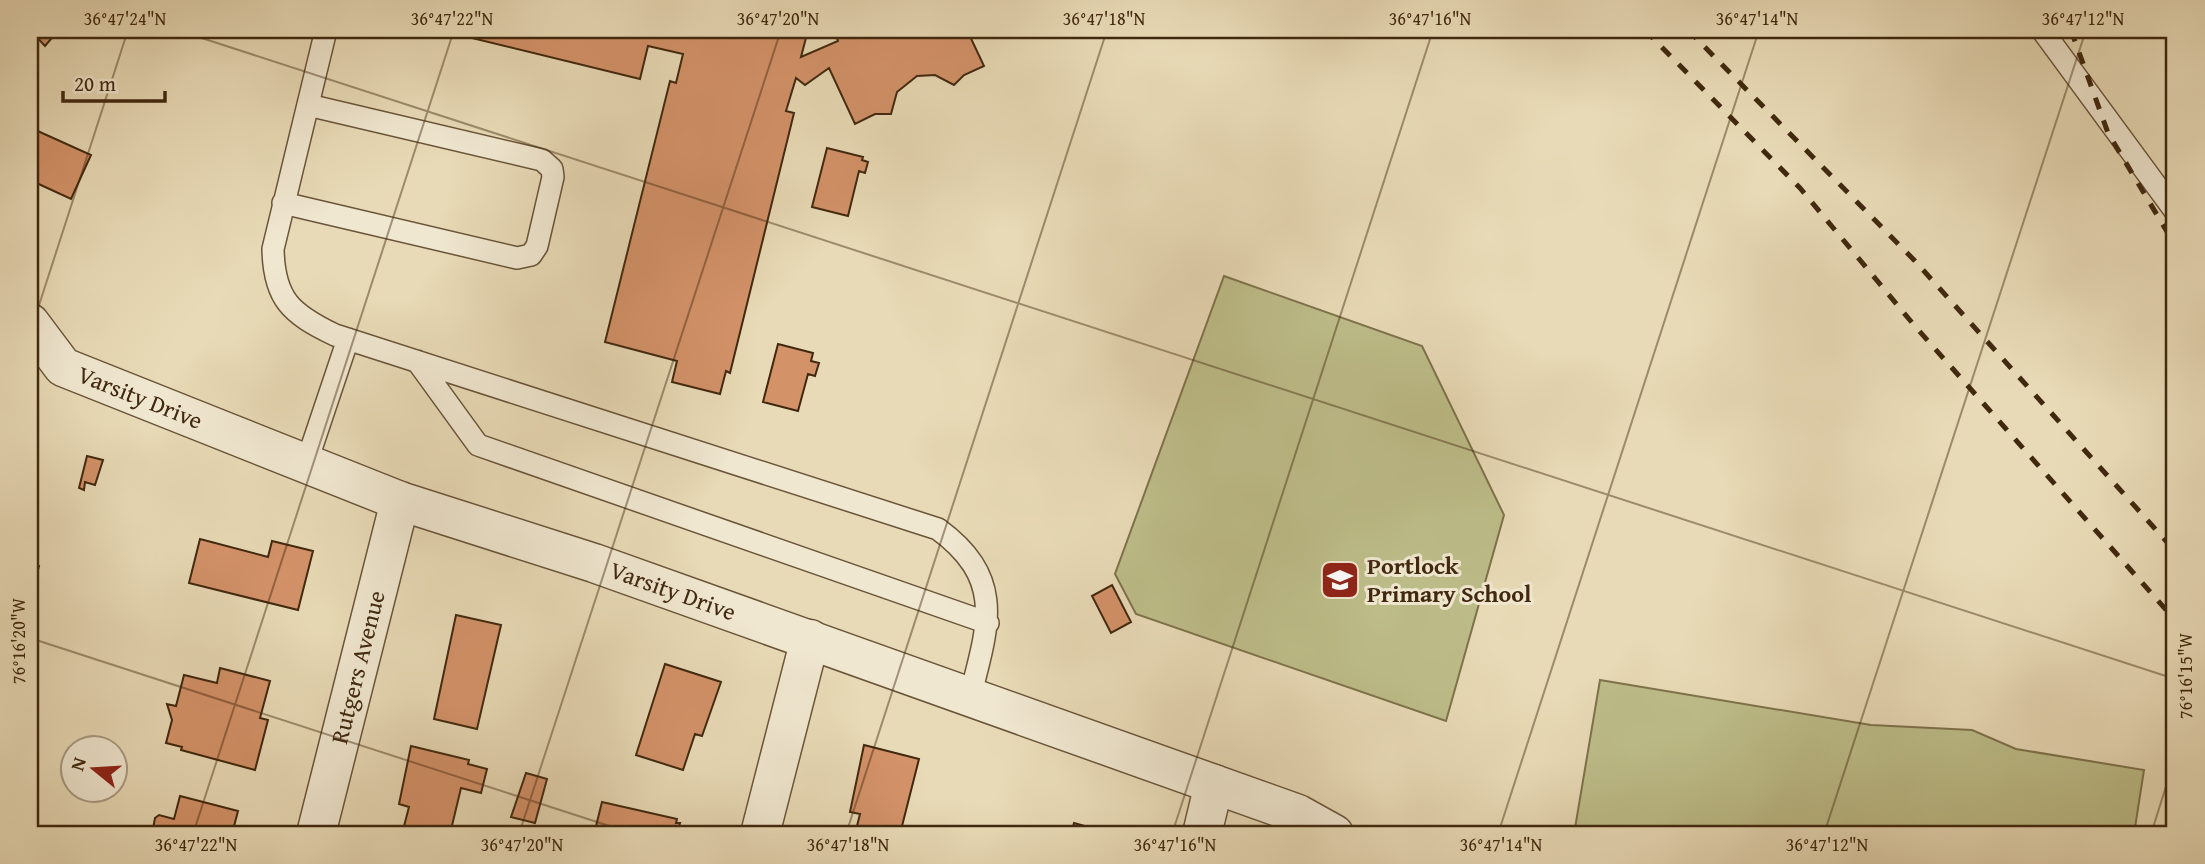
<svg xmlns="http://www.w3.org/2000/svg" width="2205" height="864" font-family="'Gentium Book Plus',serif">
	<rect width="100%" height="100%" fill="#e8dab6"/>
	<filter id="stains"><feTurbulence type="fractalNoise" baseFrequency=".00286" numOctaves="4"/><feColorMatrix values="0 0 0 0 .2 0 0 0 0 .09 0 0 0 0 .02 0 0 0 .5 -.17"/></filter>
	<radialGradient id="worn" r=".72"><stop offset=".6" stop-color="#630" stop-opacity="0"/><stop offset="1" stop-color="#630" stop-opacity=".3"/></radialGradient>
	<path fill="#bdbd89" stroke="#7e724c" stroke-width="2" d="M1224,276L1422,346L1504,515L1446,721L1136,614L1115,574Z
		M1600,680L1871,725L1972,730L2016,749L2144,770L2134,834H1574Z"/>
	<path fill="#d49269" stroke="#40280f" stroke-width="2" d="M30,30H55L57,32L45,46Z
		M439,30H808L801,57L838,41L835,33L842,30H853L855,33L862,30H967L984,66L964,75L954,85L935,75L917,76L897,92L891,114H875L855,124L829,68L805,85L796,78L786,111L794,113L730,373L726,371L720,394L672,382L677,361L605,342L670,81L676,83L683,54L648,46L640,79Z
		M31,128L91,155L71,199L30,180Z
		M827,148L863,157L862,160L868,162L865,173L859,171L848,216L812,207Z
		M778,344L813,353L811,361L819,363L815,376L808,374L798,411L763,402Z
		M87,456L103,460L95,485L85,482L84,490L79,488Z
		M30,470L37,472L33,502H30Z
		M200,539L268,557L272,541L313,551L298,610L189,583Z
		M30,564L39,566L33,588L30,587Z
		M1112,585L1131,622L1111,633L1092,596Z
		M456,615L501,625L477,729L434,719Z
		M665,664L721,682L702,736L695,734L683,770L636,755Z
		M220,668L270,681L260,718L268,720L255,770L181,750L182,747L166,743L172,720L167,704L176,706L184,675L217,683Z
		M864,745L919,759L900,834H855L860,814L850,812Z
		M411,746L469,760L468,764L487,769L481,793L461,788L450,834H402L409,807L399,804Z
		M526,773L547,779L535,823L511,817Z
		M180,796L238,811L232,834H152L155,818L159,815L174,819Z
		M602,802L677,819L676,823H680L677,834H594Z
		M1074,823L1113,834H1071Z"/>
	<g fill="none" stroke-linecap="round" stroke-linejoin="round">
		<g stroke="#6a5439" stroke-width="24">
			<path id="lane" d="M326,30L273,249C274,299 291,314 335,335L938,529C1006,579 988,626 970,697
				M2042,30L2175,211
				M283,203L517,258L531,255L537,246L553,177L552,169L542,160L308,105
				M417,361L478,445L988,623
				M306,464L348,339"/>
		</g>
		<g stroke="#6a5439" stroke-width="41">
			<g id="street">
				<path id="s1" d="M30,323L63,367L400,501L594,563L1298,814L1334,834"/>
				<path id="s2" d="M316,834L400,501"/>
				<path d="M760,834L810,639"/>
				<path d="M1202,834L1214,784"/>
			</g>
		</g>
		<use href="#lane" stroke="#f0e7d0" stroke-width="21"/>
		<use href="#street" stroke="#f0e7d0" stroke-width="38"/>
		<path stroke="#40280f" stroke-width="5" stroke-dasharray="12 12" stroke-linecap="butt" d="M1645,30L1800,188L1914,325L2175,620
			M1688,30L1915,261L2175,551
			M2071,30L2108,133L2175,245"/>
	</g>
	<path fill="none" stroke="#40280f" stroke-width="2" stroke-opacity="0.45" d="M177,30L2175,679M30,333L128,30M30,638L634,834M193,834L454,30M519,834L781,30M846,834L1107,30M1172,834L1433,30M1498,834L1759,30M1824,834L2086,30M2151,834L2175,758"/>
	<defs>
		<g id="school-square" transform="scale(2.0125)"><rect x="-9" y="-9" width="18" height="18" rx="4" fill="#8f2418" stroke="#f0e7d0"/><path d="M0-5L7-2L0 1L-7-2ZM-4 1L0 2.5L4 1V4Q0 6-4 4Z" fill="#fff"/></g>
	</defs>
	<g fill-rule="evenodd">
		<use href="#school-square" x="1340" y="580"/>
	</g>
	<g text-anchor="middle" stroke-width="6" stroke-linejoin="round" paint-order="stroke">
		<g font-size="24" fill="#40280f" stroke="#f0e7d0">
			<text dy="8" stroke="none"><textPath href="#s1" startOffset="138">Varsity Drive</textPath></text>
			<text dy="8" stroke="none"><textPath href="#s1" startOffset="705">Varsity Drive</textPath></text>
			<text dy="8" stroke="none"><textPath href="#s2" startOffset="172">Rutgers Avenue</textPath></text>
		</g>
		<g font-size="24" font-weight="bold" fill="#40280f" stroke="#f0e7d0" text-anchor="start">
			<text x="1367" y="574">Portlock<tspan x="1367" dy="28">Primary School</tspan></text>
		</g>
	</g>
	<rect width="2205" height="864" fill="none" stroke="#e8dab6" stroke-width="77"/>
	<g transform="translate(94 769) rotate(288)"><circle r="33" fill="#f0e7d0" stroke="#aa9b83" stroke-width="2"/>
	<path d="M0-5L12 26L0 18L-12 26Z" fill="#8f2418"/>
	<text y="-10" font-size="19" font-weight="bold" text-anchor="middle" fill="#40280f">N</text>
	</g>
	<path d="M63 91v10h102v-10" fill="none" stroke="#40280f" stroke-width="3.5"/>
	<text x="74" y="91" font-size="21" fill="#40280f" stroke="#f0e7d0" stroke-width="5" paint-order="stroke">20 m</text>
	<rect x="38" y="38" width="2128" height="788" fill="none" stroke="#40280f" stroke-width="2.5"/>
	<g font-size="18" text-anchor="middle" fill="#40280f">
		<text x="125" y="25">36°47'24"N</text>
		<text x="452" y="25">36°47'22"N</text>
		<text x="778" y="25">36°47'20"N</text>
		<text x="1104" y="25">36°47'18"N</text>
		<text x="1430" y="25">36°47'16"N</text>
		<text x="1757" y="25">36°47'14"N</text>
		<text x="2083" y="25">36°47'12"N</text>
		<text transform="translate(19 641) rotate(-90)" y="6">76°16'20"W</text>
		<text transform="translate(2186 676) rotate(-90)" y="6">76°16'15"W</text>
		<text x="196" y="851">36°47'22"N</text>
		<text x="522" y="851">36°47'20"N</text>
		<text x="848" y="851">36°47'18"N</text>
		<text x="1175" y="851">36°47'16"N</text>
		<text x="1501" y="851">36°47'14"N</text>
		<text x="1827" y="851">36°47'12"N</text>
	</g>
	<rect width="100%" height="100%" filter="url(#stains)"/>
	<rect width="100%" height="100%" fill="url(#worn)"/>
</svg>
